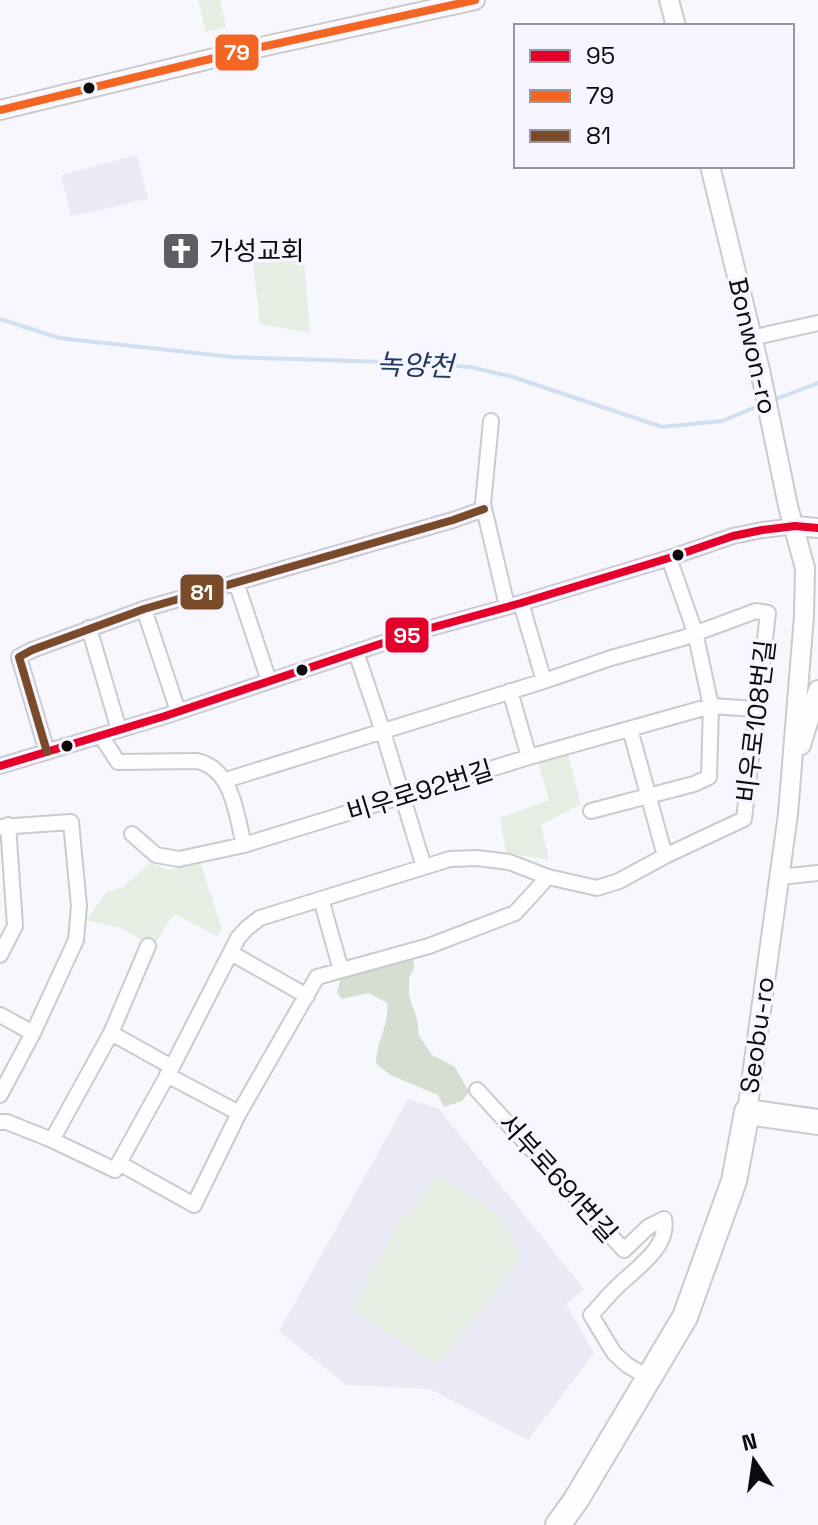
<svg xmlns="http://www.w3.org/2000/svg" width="818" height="1525" font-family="'Space Grotesk','Noto Sans KR',sans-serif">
	<rect width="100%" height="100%" fill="#f8f7fd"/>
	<path fill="#ece9f6" d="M137,155L148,199L71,216L61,175Z
		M408,1099L438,1108L584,1289L566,1304L594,1353L528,1440L430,1389L346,1385L279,1331Z"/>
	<path fill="#e6eee3" d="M198,0H220L226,27L206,32Z
		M303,249L310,333L260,324L252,254Z
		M567,750L581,804L541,825L549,860L506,853L500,818L549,800L537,759Z
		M200,862L222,929L217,936L174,914L153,947L121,928L86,920L107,892L123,887L150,863L169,870Z
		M437,1174L492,1209L520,1249L521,1258L486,1305L437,1365L351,1310L402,1216L407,1218Z"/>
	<path fill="#d5ded1" d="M413,955L414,968L409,978V996L417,1019L419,1036L432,1055L455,1067L469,1092L462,1101L444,1107L438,1095L390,1075L376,1063C376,1042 390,1024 387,1003L369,993L342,999L337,993L341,977Z"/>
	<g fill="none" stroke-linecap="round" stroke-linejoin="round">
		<path stroke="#d2def2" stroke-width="4" d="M0,319L59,338L232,357L416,363L470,367L513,377L662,427L722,421L761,405
			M773,400L818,383"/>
		<g stroke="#cbcace" stroke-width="18">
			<path id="minor" d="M751,338L818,323
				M491,421L483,504L507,606
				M236,582L269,681
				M521,603L544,681
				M144,609L178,711
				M89,628L119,730
				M356,652L383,732L424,867
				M630,729L665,856
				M101,736L118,762L197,761C233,769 236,814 244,845
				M47,752L19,657L32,650L144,609L453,520L484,509
				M529,757L711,706L756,709
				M0,766L165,716L416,632L521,603L669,558L733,536L762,530L795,526
				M591,811L694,784L709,777L711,706L695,632L669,558
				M0,827L71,822L79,906L76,940L33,1033L0,1095
				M132,834L156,855L179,859L244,845L529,757L510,691
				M780,877L818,873
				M321,899L341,970
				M231,953L307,996
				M0,955L15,926L8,825
				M0,1015L33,1033
				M111,1033L172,1067
				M167,1075L239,1113
				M477,1090L624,1250L648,1227L664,1219C670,1247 635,1269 618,1286C608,1295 600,1306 591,1315L614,1353L627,1365L649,1378
				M0,1122H7L52,1140L115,1170L172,1067L238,938L247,928L260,918L450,859L477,858L509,862L548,877L597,888L619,881L665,856L744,819L768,613L756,611L683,638L611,658L544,681L226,780
				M52,1140L111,1033L148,946
				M119,1163L194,1205L239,1113L317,977L429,946L515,913L548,877"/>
		</g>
		<g stroke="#cbcace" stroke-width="22">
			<path id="tertiary" d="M669,0L676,26
				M0,110L243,51L475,0
				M710,166L760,370L788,506L805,568L804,616L788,814L747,1112
				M795,526L818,528
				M801,745L818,690"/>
		</g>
		<g stroke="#cbcace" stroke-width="28">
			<path id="primary" d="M558,1525L576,1500L685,1317L734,1181L747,1112L818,1122"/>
		</g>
		<use href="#minor" stroke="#fefeff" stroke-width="14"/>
		<use href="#tertiary" stroke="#fefeff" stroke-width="18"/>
		<use href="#primary" stroke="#fefeff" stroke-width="24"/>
		<g stroke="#f7f5ff" stroke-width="14">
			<path id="bus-1" d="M0,766L165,716L416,632L521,603L669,558L733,536L762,530L795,526L818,528"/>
		</g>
		<g stroke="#f7f5ff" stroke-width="14">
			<path id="bus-2" d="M0,110L243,51L475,0"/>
		</g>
		<g stroke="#f7f5ff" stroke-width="14">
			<path id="bus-3" d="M47,752L19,657L32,650L144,609L453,520L484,509"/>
		</g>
		<use href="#bus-1" stroke="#e4002b" stroke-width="8"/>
		<use href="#bus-2" stroke="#f26522" stroke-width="8"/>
		<use href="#bus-3" stroke="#7a4b2a" stroke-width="8"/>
	</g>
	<defs>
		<g id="church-square" transform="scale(2)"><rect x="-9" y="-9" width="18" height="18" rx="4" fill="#5e5e62" stroke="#f7f5ff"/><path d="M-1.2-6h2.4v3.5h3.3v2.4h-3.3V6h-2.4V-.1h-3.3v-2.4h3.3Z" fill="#fff"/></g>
	</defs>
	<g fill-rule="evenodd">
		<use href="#church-square" x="181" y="251"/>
	</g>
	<g fill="#0b0b0e" stroke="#f7f5ff" stroke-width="3">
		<circle cx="89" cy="88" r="7"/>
		<circle cx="678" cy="555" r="7"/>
		<circle cx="302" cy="670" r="7"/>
		<circle cx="67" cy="746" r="7"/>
	</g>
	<g text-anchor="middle" stroke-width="7" stroke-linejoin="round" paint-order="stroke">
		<g font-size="26" fill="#0b0b0e" stroke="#f7f5ff" text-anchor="start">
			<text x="209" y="260">가성교회</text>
		</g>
		<g font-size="26" fill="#0b0b0e" stroke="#f7f5ff">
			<text transform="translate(753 346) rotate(77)" y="9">Bonwon-ro</text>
			<text transform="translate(756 721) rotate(-83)" y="9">비우로108번길</text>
			<text transform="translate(420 791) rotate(-17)" y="9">비우로92번길</text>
			<text transform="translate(757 1035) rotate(-82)" y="9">Seobu-ro</text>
			<text transform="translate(558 1178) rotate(48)" y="9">서부로691번길</text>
		</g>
		<g font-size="28" font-style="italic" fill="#213a5f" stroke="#f7f5ff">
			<text transform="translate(415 365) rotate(2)" y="10">녹양천</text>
		</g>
	</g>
	<g stroke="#f7f5ff" stroke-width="3">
		<rect x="214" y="33" width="46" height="39" rx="8" fill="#f26522"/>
		<rect x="179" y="573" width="46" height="38" rx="8" fill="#7a4b2a"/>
		<rect x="384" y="616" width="46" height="38" rx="8" fill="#e4002b"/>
	</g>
	<g font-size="22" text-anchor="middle" font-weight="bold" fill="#fff">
		<text x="237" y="60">79</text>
		<text x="202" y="600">81</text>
		<text x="407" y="643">95</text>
	</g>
	<rect x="514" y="24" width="280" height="144" fill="#f7f5ff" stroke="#99979f" stroke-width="2"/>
	<rect x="530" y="50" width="40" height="12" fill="#e4002b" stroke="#99979f" stroke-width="2"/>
	<text x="586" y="64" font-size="24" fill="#0b0b0e">95</text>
	<rect x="530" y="90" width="40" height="12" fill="#f26522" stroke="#99979f" stroke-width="2"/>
	<text x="586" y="104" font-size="24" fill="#0b0b0e">79</text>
	<rect x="530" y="130" width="40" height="12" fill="#7a4b2a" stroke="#99979f" stroke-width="2"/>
	<text x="586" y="144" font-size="24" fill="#0b0b0e">81</text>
	<g transform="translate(754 1461) rotate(347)" stroke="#f7f5ff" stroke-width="6" paint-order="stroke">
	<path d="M0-6L14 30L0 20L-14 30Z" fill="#0b0b0e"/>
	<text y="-12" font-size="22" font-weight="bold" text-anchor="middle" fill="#0b0b0e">N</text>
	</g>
</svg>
